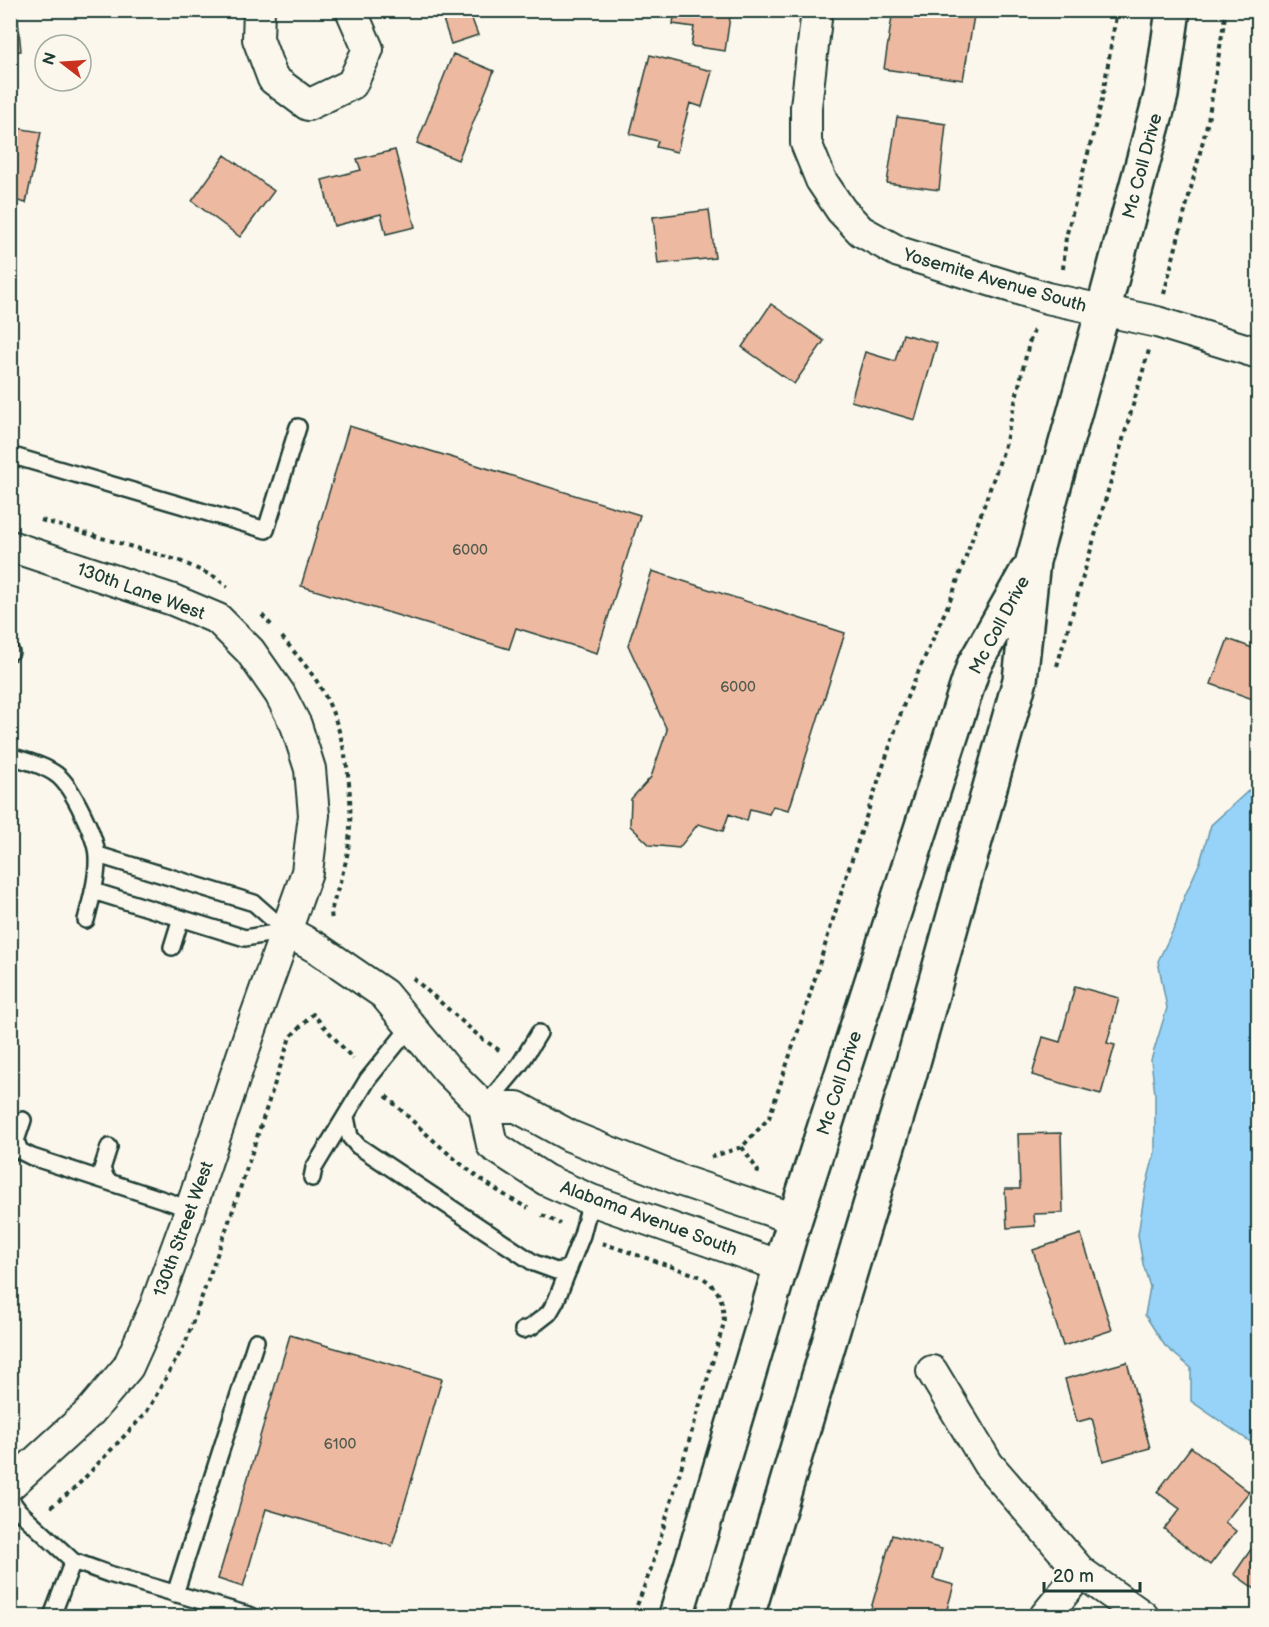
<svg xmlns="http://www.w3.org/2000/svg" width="1269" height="1627" font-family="'Balsamiq Sans',sans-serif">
	<rect width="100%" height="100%" fill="#fbf7ec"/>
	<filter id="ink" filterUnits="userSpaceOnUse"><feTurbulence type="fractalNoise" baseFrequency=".0167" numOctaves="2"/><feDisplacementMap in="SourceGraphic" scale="12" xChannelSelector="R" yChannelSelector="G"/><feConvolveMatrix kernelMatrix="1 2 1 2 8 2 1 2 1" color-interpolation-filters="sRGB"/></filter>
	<g filter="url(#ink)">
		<path fill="#97d3f8" stroke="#6797aa" stroke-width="1.5" d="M1258,782V1447L1191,1401V1368L1165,1346L1145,1315L1150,1287L1143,1264L1138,1235L1145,1190L1155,1152V1094L1151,1060L1167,1008L1158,961L1176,924L1183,900L1200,862L1211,825Z"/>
		<path fill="#eeb9a1" stroke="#1f3d34" stroke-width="1.5" d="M10,10H17L21,51L10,53Z
			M440,10H496L472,19L478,35L451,44Z
			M675,10H731L725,51L691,46L694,27L673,24Z
			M893,10H975L963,80L884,69Z
			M453,54L494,71L458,160L417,143Z
			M650,55L712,71L702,107L690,103L677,152L656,147L658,141L630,134Z
			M897,117L946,124L939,190L887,183Z
			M10,127L41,132L26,203L10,199Z
			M395,150L415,227L386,234L381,214L334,226L322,180L361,170L357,159Z
			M225,155L274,191L240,237L192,201Z
			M709,210L715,258L658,264L653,217Z
			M771,304L824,341L794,384L742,347Z
			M903,334L937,343L915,420L851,401L865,352L895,361Z
			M349,426L640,515L597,653L516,628L509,649L301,586Z
			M652,571L845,633L789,810L773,806L769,814L750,809L747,821L729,814L723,831L698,824L679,848L650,845L630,826L631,799L651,777L667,730L628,645Z
			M1228,639L1258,650V701L1211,684Z
			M1075,986L1119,998L1107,1043L1115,1045L1101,1094L1032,1075L1043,1037L1060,1042Z
			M1061,1133L1063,1213L1034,1214L1035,1226L1007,1228L1005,1189H1020L1018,1134Z
			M1081,1234L1112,1330L1063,1346L1033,1250Z
			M290,1335L442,1379L392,1546L266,1509L243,1587L218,1579Z
			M1127,1362L1150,1448L1103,1461L1092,1418L1077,1422L1065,1379Z
			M1191,1447L1249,1492L1225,1522L1236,1531L1210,1565L1164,1529L1180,1509L1157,1492Z
			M892,1535L942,1549L933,1579L954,1585L945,1616H886L870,1612Z
			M1256,1542L1258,1543V1591L1234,1574Z"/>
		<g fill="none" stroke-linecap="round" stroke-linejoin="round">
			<g stroke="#1f3d34" stroke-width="20">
				<path id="service" d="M10,455L266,530L298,427
					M10,652H11
					M10,756C26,761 44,765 57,775C72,786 97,839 97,857C98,877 91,900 86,920
					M98,855L254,903L286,931
					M93,891L245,938L286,931
					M172,947L181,918
					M484,1107L520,1064L539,1033
					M346,1117L350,1137L358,1146L534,1263L556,1271L569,1269
					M23,1120L16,1141L20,1151L32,1157L173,1203L190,1211
					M312,1178L314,1168L368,1079L411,1026
					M107,1181L102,1169L109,1147
					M523,1330L531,1327L549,1313L556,1301L582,1235L591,1200
					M10,1499L19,1511L73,1561L109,1574L252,1616
					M175,1594L256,1341
					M52,1616L73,1561"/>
			</g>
			<g stroke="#1f3d34" stroke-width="34">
				<path id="minor" d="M259,10L258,39L273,79L308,105L352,84L368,49L351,10
					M817,10L806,107V143L821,180L841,210L861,231L899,252L1047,298L1157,322L1258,353
					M10,546L173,600L218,619L250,651L280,694L296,725L310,769L314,815L307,872L249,1035L190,1211L155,1307L128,1367L90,1412L10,1485
					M286,931L317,948L384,994L447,1070L484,1107L492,1145L546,1180L591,1200L781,1266
					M484,1107H517L570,1136L682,1181L795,1219
					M932,1371L988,1464L1081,1572L1143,1616
					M1045,1616L1081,1572"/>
			</g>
			<g stroke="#1f3d34" stroke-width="38">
				<path id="secondary" d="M676,1616L795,1219L974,665L1026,573
					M747,1616L912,1066L1020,680L1033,561L1103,311L1161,95L1173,10"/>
			</g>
			<path stroke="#1f3d34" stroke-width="4" stroke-dasharray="4.5 4.5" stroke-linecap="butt" d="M1063,269L1066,237L1102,100L1117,10
				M1164,294L1208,121L1226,10
				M41,520L180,561L215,577L228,587
				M262,615L273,627
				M282,637C293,651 306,665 316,680C347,728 355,795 348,850C345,870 336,892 331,912L332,921
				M1057,666L1149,350
				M413,978L481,1038L502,1052
				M386,1096C431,1138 472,1180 528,1208
				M742,1147L758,1171L757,1174
				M711,1157L742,1147L769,1118L806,1007L847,874L904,704L952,596L1004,449L1029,343L1035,327
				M542,1215L560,1224
				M602,1243L702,1277C721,1291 723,1300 724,1323L652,1566L633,1616
				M51,1507L75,1488L146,1413L185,1344L233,1210L290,1037L313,1014L353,1059"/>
			<use href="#service" stroke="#fbf7ec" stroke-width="15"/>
			<use href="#minor" stroke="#fbf7ec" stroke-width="30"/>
			<use href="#secondary" stroke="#fbf7ec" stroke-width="33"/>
		</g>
	</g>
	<g text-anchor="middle" stroke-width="4.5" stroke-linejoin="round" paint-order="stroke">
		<g font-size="15" fill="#535c4f">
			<text x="470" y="555">6000</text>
			<text x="738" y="692">6000</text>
			<text x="340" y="1449">6100</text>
		</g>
		<g font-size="18" fill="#1f3d34" stroke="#fbf7ec">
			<text transform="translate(1142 166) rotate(-75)" y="6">Mc Coll Drive</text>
			<text transform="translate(995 280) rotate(16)" y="6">Yosemite Avenue South</text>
			<text transform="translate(141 591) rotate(20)" y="6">130th Lane West</text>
			<text transform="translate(999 625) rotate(-62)" y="6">Mc Coll Drive</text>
			<text transform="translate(839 1083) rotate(-72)" y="6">Mc Coll Drive</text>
			<text transform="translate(649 1218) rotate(20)" y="6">Alabama Avenue South</text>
			<text transform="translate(183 1229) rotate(-70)" y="6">130th Street West</text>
		</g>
	</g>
	<rect width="1269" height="1627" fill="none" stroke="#fbf7ec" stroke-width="36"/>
	<rect x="18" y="18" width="1233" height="1591" fill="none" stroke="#1f3d34" stroke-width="2" filter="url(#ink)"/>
	<g transform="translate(63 63) rotate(287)"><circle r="28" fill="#fbf7ec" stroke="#a3ada2" stroke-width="1.5"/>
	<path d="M0-4.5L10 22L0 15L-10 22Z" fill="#c8321e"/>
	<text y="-9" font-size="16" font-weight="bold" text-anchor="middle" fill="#1f3d34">N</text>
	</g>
	<path d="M1044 1582v9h96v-9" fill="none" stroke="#1f3d34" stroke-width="3"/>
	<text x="1053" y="1582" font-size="18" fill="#1f3d34" stroke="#fbf7ec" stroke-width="4.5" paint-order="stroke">20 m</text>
</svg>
